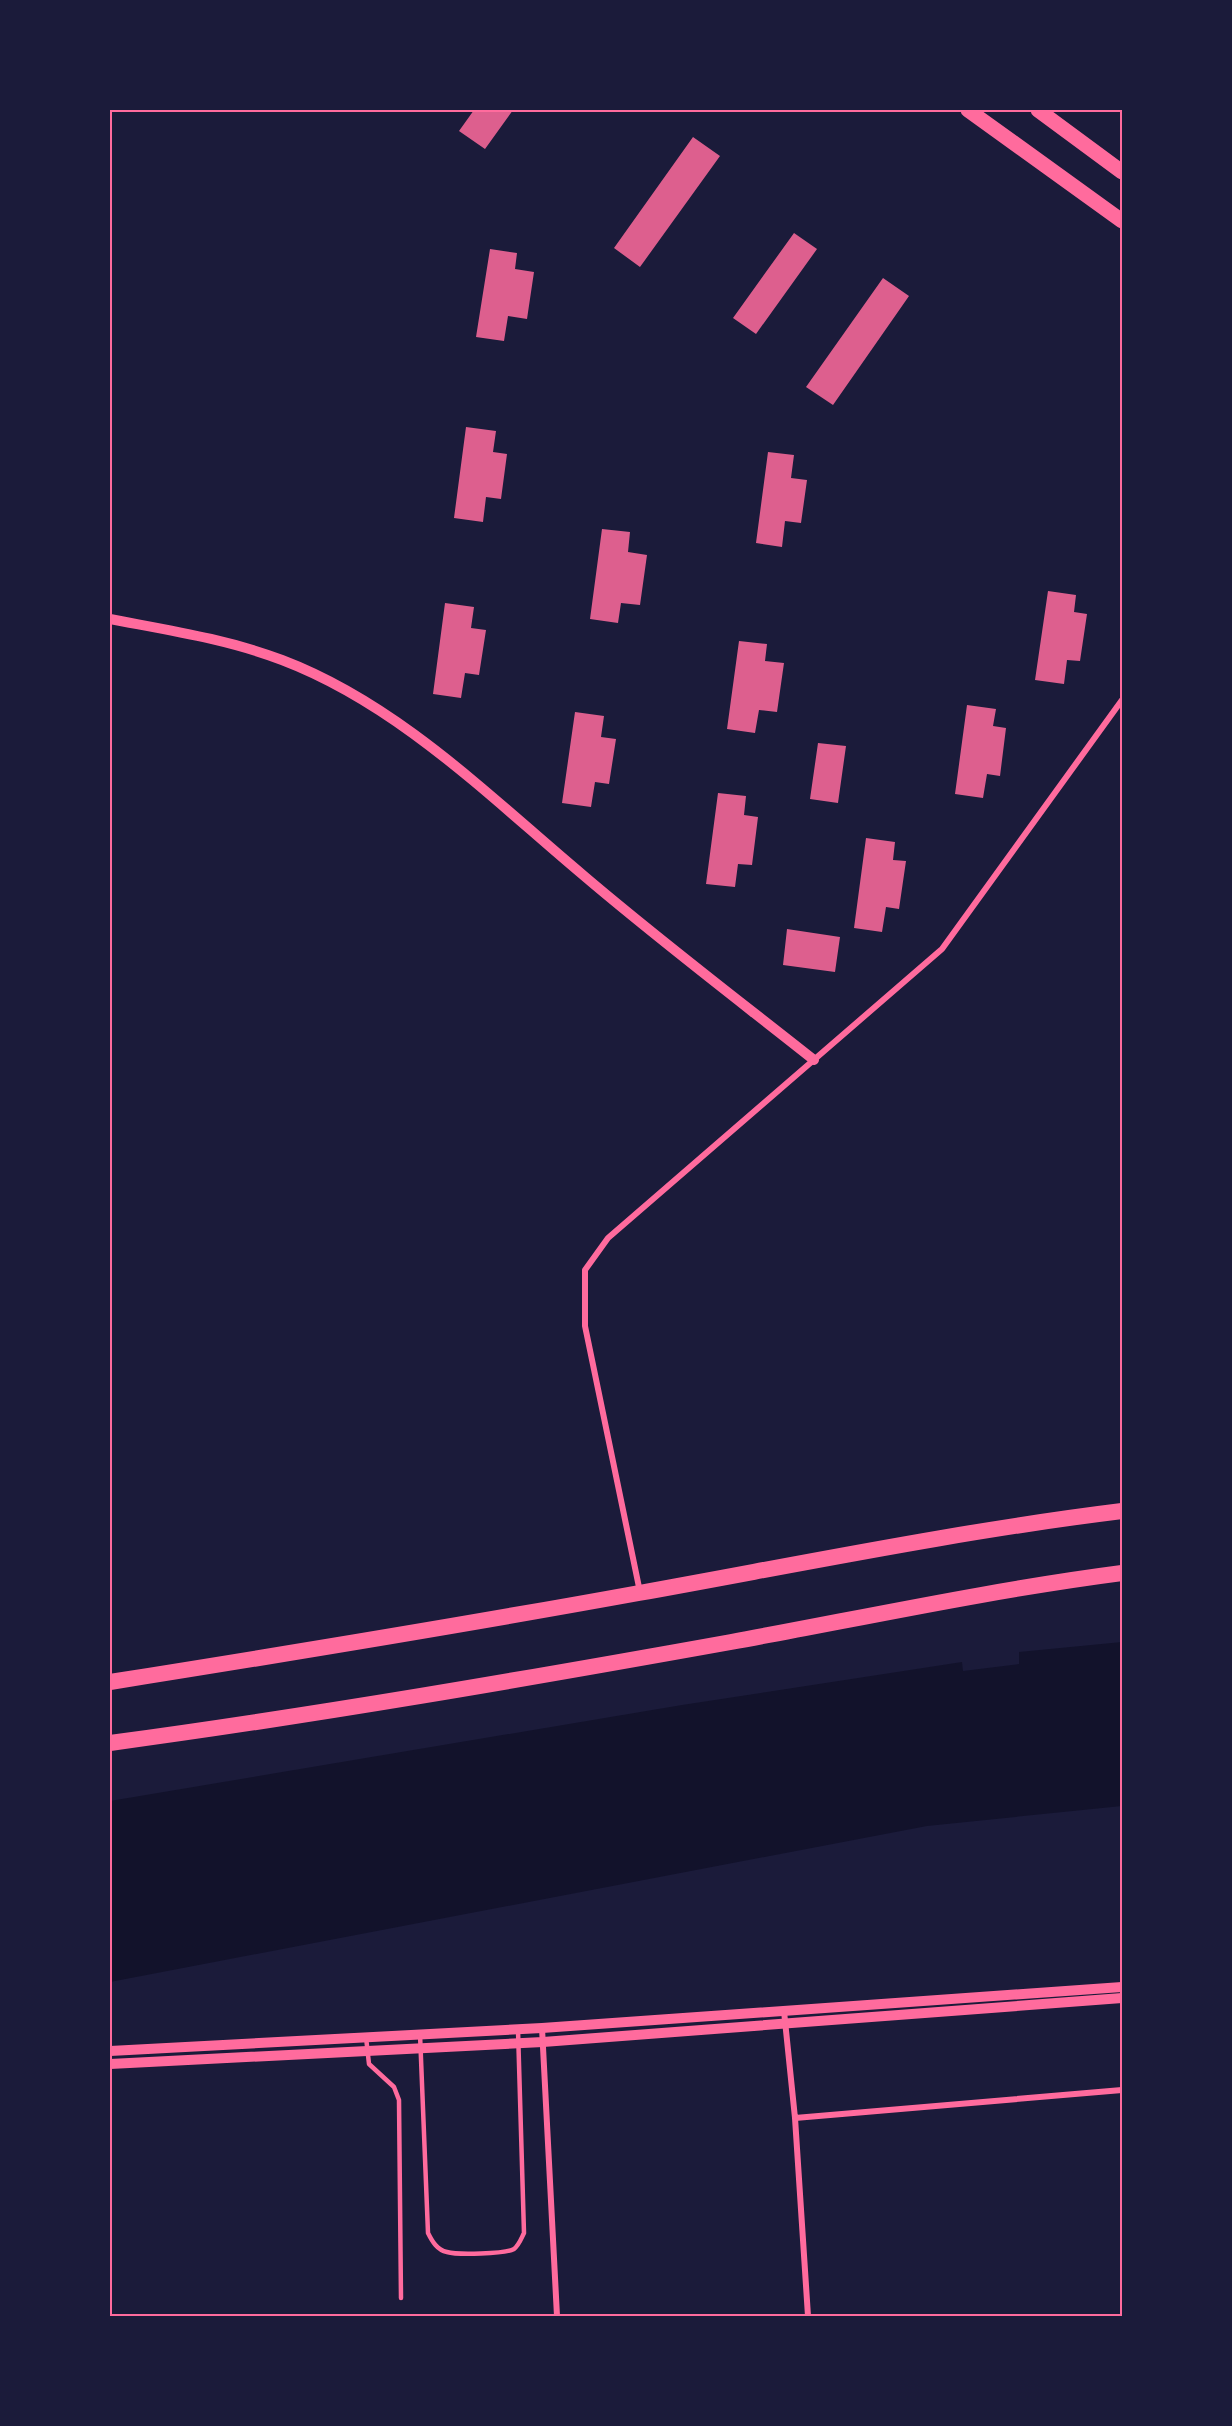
<svg xmlns="http://www.w3.org/2000/svg" width="1232" height="2426" font-family="'Sofia Sans Condensed',sans-serif">
	<rect width="100%" height="100%" fill="#1b1b3a"/>
	<path fill="#12122b" d="M1122,1642V1806L927,1826L110,1982V1801L682,1705L962,1662L963,1671L1019,1664V1652Z"/>
	<path fill="#dd5f8e" d="M474,110H513L485,149L459,131Z
		M693,137L720,156L640,267L614,248Z
		M794,233L817,249L756,334L733,318Z
		M490,249L517,253L515,269L534,272L527,319L508,316L504,341L476,337Z
		M883,278L909,296L833,405L806,387Z
		M466,427L496,431L493,452L507,454L501,499L486,497L483,522L454,518Z
		M768,452L794,455L791,478L807,480L801,523L785,521L782,547L756,543Z
		M602,529L630,532L628,552L647,555L640,605L621,603L618,623L590,619Z
		M1048,591L1076,595L1074,612L1087,614L1080,661L1067,660L1064,684L1035,680Z
		M445,603L474,607L471,628L486,630L479,675L465,673L461,698L433,694Z
		M739,641L767,644L765,661L784,663L777,712L759,710L755,733L727,729Z
		M967,705L996,709L993,726L1006,728L1000,776L987,774L983,798L955,794Z
		M575,712L604,716L601,737L616,739L609,784L595,782L591,807L562,803Z
		M818,743L846,746L838,803L810,799Z
		M718,793L746,796L744,815L758,817L752,865L738,864L735,887L706,884Z
		M866,838L895,842L893,860L906,861L899,909L886,907L882,932L854,928Z
		M787,929L840,937L835,972L783,965Z"/>
	<g fill="none" stroke-linecap="round" stroke-linejoin="round">
		<path stroke="#ff6b9d" stroke-width="4.5" d="M420,2034L428,2233C432,2241 437,2250 447,2252C457,2255 505,2254 514,2249C519,2245 521,2239 524,2233L518,2030
			M366,2037L369,2064L394,2087L399,2100L401,2298"/>
		<path stroke="#ff6b9d" stroke-width="6" d="M640,1592L585,1326V1270L608,1238L942,949L1122,700
			M784,2011L795,2118L808,2316
			M542,2028L557,2316
			M795,2118L1122,2090"/>
		<path stroke="#ff6b9d" stroke-width="10" d="M110,619C167,630 227,639 282,660C398,704 490,797 583,875C658,939 737,999 814,1060
			M110,2051L542,2028L1122,1987
			M110,2064L543,2042L1122,1998"/>
		<path stroke="#ff6b9d" stroke-width="15" d="M968,110L1122,221
			M1038,110L1122,172"/>
		<path stroke="#ff6b9d" stroke-width="16" d="M110,1682C286,1654 463,1625 639,1593C800,1564 960,1531 1122,1511
			M110,1743C317,1715 525,1679 731,1642C862,1618 991,1590 1122,1573"/>
	</g>
	<rect width="1232" height="2426" fill="none" stroke="#1b1b3a" stroke-width="222"/>
	<rect x="111" y="111" width="1010" height="2204" fill="none" stroke="#ff6b9d" stroke-width="2"/>
</svg>
